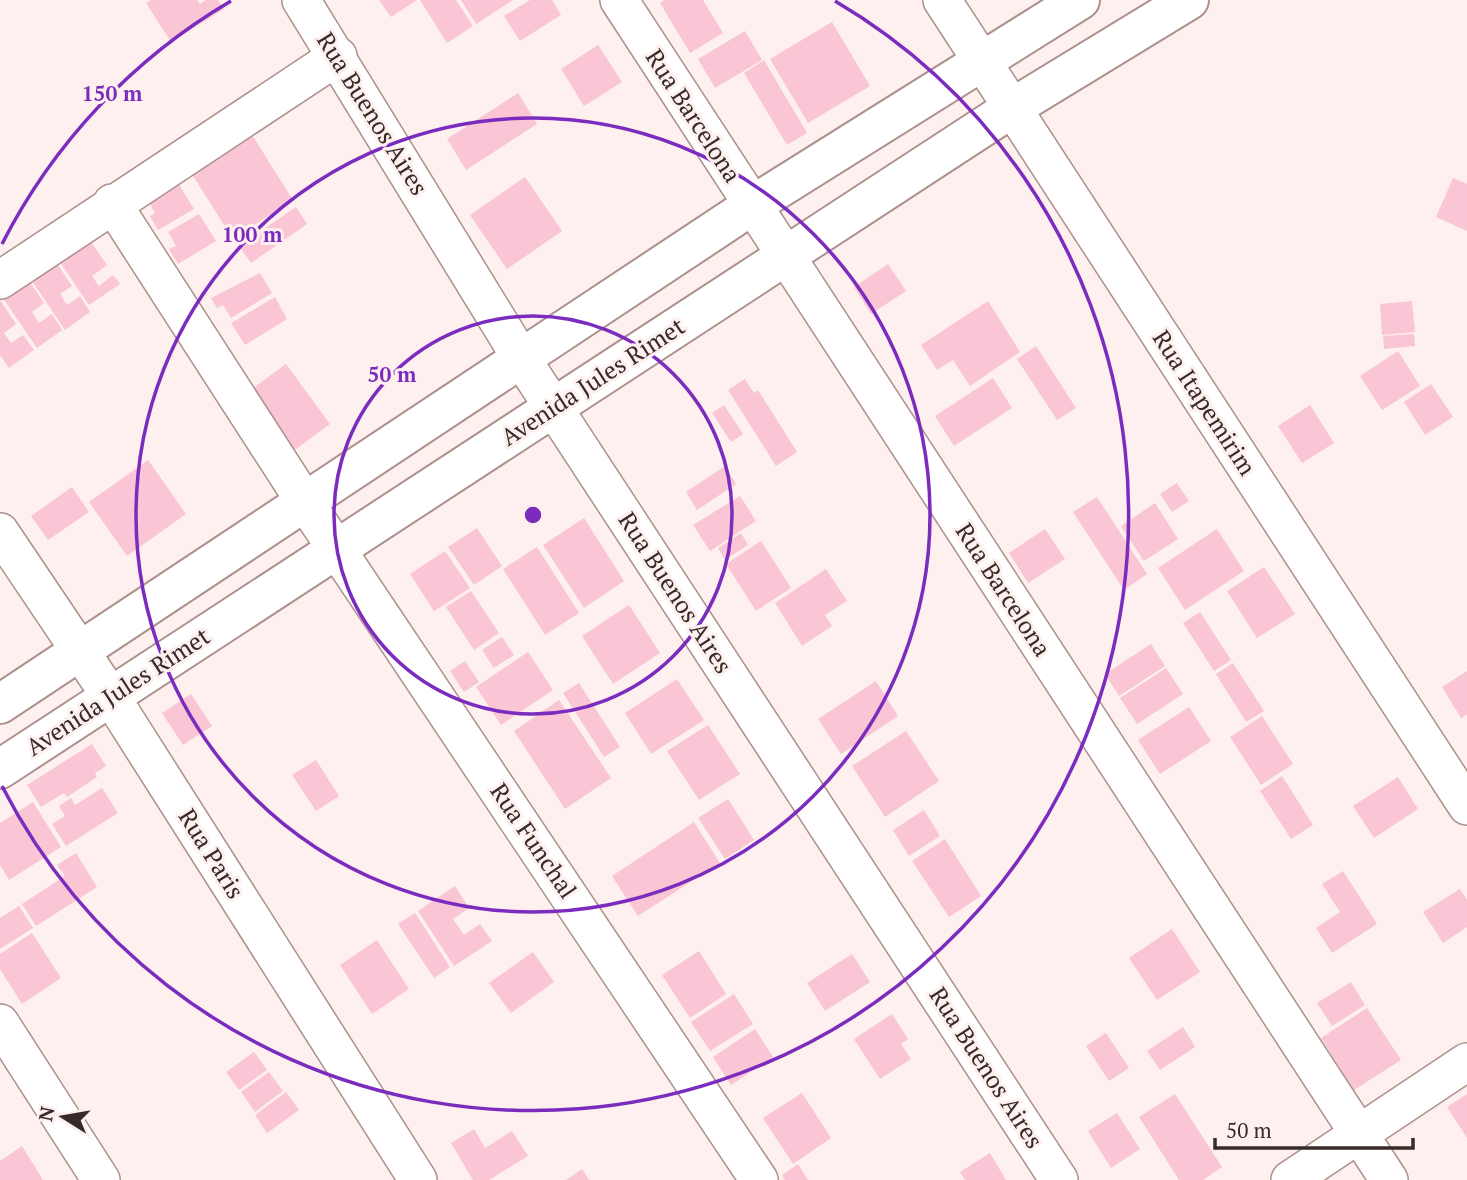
<svg xmlns="http://www.w3.org/2000/svg" width="1467" height="1180" font-family="'PT Serif',serif">
	<rect width="100%" height="100%" fill="#fdf0ee"/>
	<path fill="#fac5d4" d="M151,0H197L200,4L206,0H218L224,9L171,42L146,3Z
		M379,0H417L391,17Z
		M420,0H456L473,26L447,43Z
		M461,0H513L476,24Z
		M530,0H552L561,15L520,41L504,16Z
		M664,0H703L723,33L690,53L660,3Z
		M832,22L870,86L808,123L770,59Z
		M745,31L762,60L715,88L698,59Z
		M598,45L622,82L584,106L561,69Z
		M764,60L807,133L787,145L744,73Z
		M518,93L537,124L466,170L447,139Z
		M249,130L293,200L233,239L188,168Z
		M525,177L562,231L507,269L470,215Z
		M1453,178L1467,184V231L1436,217Z
		M178,183L194,209L158,230L150,216L155,213L148,200Z
		M296,207L307,224L251,263L239,246Z
		M199,214L216,241L178,264L169,249L176,246L168,232Z
		M81,228L107,265L92,276L99,286L113,275L120,284L89,305L51,249Z
		M51,255L72,286L60,294L67,305L80,296L90,312L65,330L26,272Z
		M888,264L906,291L871,314L854,287Z
		M23,272L44,303L32,312L39,323L52,314L62,330L37,348L0,294Z
		M260,273L272,293L231,318L223,305L217,308L211,298Z
		M275,297L287,319L245,345L231,323Z
		M0,300L16,324L4,333L11,343L23,335L34,350L9,368L0,355Z
		M988,301L1020,352L970,386L953,360L937,370L921,345Z
		M1412,301L1415,332L1382,335L1380,304Z
		M1414,334L1415,346L1384,349L1383,336Z
		M1036,346L1076,408L1057,420L1017,359Z
		M1398,351L1420,386L1382,410L1360,376Z
		M286,364L330,424L292,452L248,392Z
		M993,378L1012,408L954,446L935,416Z
		M745,379L754,393L758,390L797,452L776,466L728,390Z
		M1431,384L1453,417L1425,435L1404,402Z
		M724,405L743,434L731,442L712,413Z
		M1310,405L1334,443L1302,463L1278,426Z
		M148,460L186,514L127,556L89,502Z
		M725,466L736,484L697,510L686,492Z
		M1177,483L1189,501L1172,512L1160,494Z
		M72,487L89,512L48,540L31,516Z
		M740,496L756,521L710,551L693,525Z
		M1097,497L1147,574L1124,590L1073,512Z
		M1155,503L1178,539L1144,561L1121,526Z
		M584,518L624,581L584,608L543,545Z
		M477,528L502,566L474,585L448,547Z
		M1045,529L1065,559L1028,583L1009,553Z
		M1217,529L1244,571L1185,610L1158,568Z
		M741,533L748,545L725,560L718,548Z
		M761,541L791,588L756,611L726,564Z
		M537,547L579,613L545,635L503,569Z
		M445,551L470,588L434,611L410,574Z
		M1264,567L1295,614L1257,638L1227,591Z
		M826,569L847,601L825,615L832,626L802,646L775,603Z
		M471,591L499,633L474,650L446,607Z
		M629,605L660,653L613,684L582,636Z
		M1200,612L1231,660L1214,671L1183,623Z
		M502,637L514,655L494,668L482,650Z
		M1151,644L1165,666L1119,696L1105,674Z
		M528,652L553,690L501,725L476,687Z
		M465,661L479,682L464,692L450,671Z
		M1233,663L1264,711L1246,722L1216,674Z
		M1166,668L1183,694L1137,724L1120,698Z
		M1467,671V714L1461,718L1442,687Z
		M677,679L704,720L651,754L625,713Z
		M876,681L898,716L841,754L818,719Z
		M579,683L620,747L604,757L563,693Z
		M191,694L212,726L183,745L162,713Z
		M559,700L611,778L565,809L514,731Z
		M1189,707L1211,741L1160,774L1138,740Z
		M1262,716L1293,764L1261,785L1230,737Z
		M708,725L740,774L699,800L667,751Z
		M906,731L939,781L885,817L852,766Z
		M92,744L106,766L95,773L97,777L67,797L64,793L41,807L27,785Z
		M316,760L339,796L316,811L292,775Z
		M1282,776L1313,825L1291,839L1260,791Z
		M1398,777L1418,809L1374,838L1353,806Z
		M102,788L118,813L66,846L52,824L65,816L59,806L71,798L75,805Z
		M728,799L754,840L725,859L698,818Z
		M33,802L61,847L9,880L0,865V823Z
		M924,810L940,836L909,856L893,830Z
		M694,822L720,863L638,916L612,876Z
		M945,839L981,896L949,917L912,861Z
		M76,853L97,887L36,926L22,904L65,876L57,865Z
		M1343,871L1377,924L1332,953L1316,928L1340,912L1322,884Z
		M455,886L469,908L453,919L464,935L480,924L492,941L454,966L418,911Z
		M1460,889L1467,900V927L1443,943L1423,912Z
		M19,906L33,928L0,949V918Z
		M415,913L450,967L434,978L398,924Z
		M1172,929L1200,972L1157,1000L1129,958Z
		M32,933L61,978L22,1004L0,969V954Z
		M377,940L409,989L372,1014L340,965Z
		M699,951L726,994L690,1018L662,975Z
		M533,952L554,982L511,1013L489,983Z
		M852,954L870,982L825,1011L807,983Z
		M1351,982L1365,1005L1332,1026L1317,1003Z
		M734,994L753,1024L710,1051L691,1022Z
		M1367,1008L1401,1060L1354,1090L1321,1038Z
		M892,1014L908,1039L901,1044L911,1059L880,1079L854,1039Z
		M1183,1027L1195,1047L1160,1070L1147,1051Z
		M755,1029L773,1057L731,1085L713,1057Z
		M1106,1033L1129,1068L1109,1081L1086,1046Z
		M254,1052L267,1070L239,1090L226,1072Z
		M269,1072L283,1091L255,1112L241,1092Z
		M286,1092L299,1110L267,1133L255,1115Z
		M802,1093L831,1138L793,1164L763,1118Z
		M1175,1094L1222,1167L1203,1180H1179L1139,1117Z
		M1467,1094V1138L1447,1107Z
		M1117,1113L1140,1149L1111,1168L1088,1131Z
		M474,1129L485,1148L512,1131L528,1156L489,1180H473L451,1143Z
		M22,1146L43,1180H0V1161Z
		M990,1153L1006,1180H965L960,1172Z
		M798,1164L808,1180H785L782,1175Z
		M582,1169L589,1180H566Z"/>
	<g fill="none" stroke-linecap="round" stroke-linejoin="round">
		<g stroke="#ad908b" stroke-width="40">
			<path id="minor" d="M301,0L521,358L1059,1180
				M619,0L1389,1180
				M942,0L1467,806
				M112,203L305,502L759,1180
				M0,280L338,56
				M0,532L111,697L418,1180
				M0,1023L101,1180
				M1290,1180L1467,1062"/>
		</g>
		<g stroke="#ad908b" stroke-width="42">
			<path id="major" d="M0,704L751,206L1080,0
				M0,769L1012,108L1189,0"/>
		</g>
		<use href="#minor" stroke="#fff" stroke-width="37"/>
		<use href="#major" stroke="#fff" stroke-width="38"/>
	</g>
	<g fill="none" stroke="#7b2cbf" stroke-width="3.5">
		<circle cx="533" cy="515" r="199"/>
		<circle cx="533" cy="515" r="397"/>
		<path d="M2 244A596 596 0 0 1 231 1M835 1A596 596 0 1 1 2 786"/>
	</g>
	<g text-anchor="middle" stroke-width="6" stroke-linejoin="round" paint-order="stroke">
		<g font-size="24" fill="#372b29" stroke="#fdf0ee">
			<text transform="translate(372 114) rotate(58)" y="8">Rua Buenos Aires</text>
			<text transform="translate(693 116) rotate(57)" y="8">Rua Barcelona</text>
			<text transform="translate(593 382) rotate(-33)" y="8">Avenida Jules Rimet</text>
			<text transform="translate(1204 403) rotate(57)" y="8">Rua Itapemirim</text>
			<text transform="translate(1003 590) rotate(57)" y="8">Rua Barcelona</text>
			<text transform="translate(675 593) rotate(57)" y="8">Rua Buenos Aires</text>
			<text transform="translate(118 692) rotate(-33)" y="8">Avenida Jules Rimet</text>
			<text transform="translate(533 841) rotate(56)" y="8">Rua Funchal</text>
			<text transform="translate(211 854) rotate(58)" y="8">Rua Paris</text>
			<text transform="translate(986 1068) rotate(57)" y="8">Rua Buenos Aires</text>
		</g>
	</g>
	<circle cx="533" cy="515" r="10" fill="#7b2cbf" stroke="#fdf0ee" stroke-width="3.5"/>
	<g font-size="21" text-anchor="middle" font-weight="bold" fill="#7b2cbf" stroke="#fdf0ee" stroke-width="6" stroke-linejoin="round" paint-order="stroke">
		<text x="112" y="101">150 m</text>
		<text x="252" y="242">100 m</text>
		<text x="392" y="382">50 m</text>
	</g>
	<g transform="translate(63 1117) rotate(281)" stroke="#fdf0ee" stroke-width="5" paint-order="stroke">
	<path d="M0-5L12 26L0 18L-12 26Z" fill="#372b29"/>
	<text y="-10" font-size="19" font-weight="bold" text-anchor="middle" fill="#372b29">N</text>
	</g>
	<path d="M1215 1138v10h198v-10" fill="none" stroke="#372b29" stroke-width="3.5"/>
	<text x="1226" y="1138" font-size="21" fill="#372b29" stroke="#fdf0ee" stroke-width="5" paint-order="stroke">50 m</text>
</svg>
